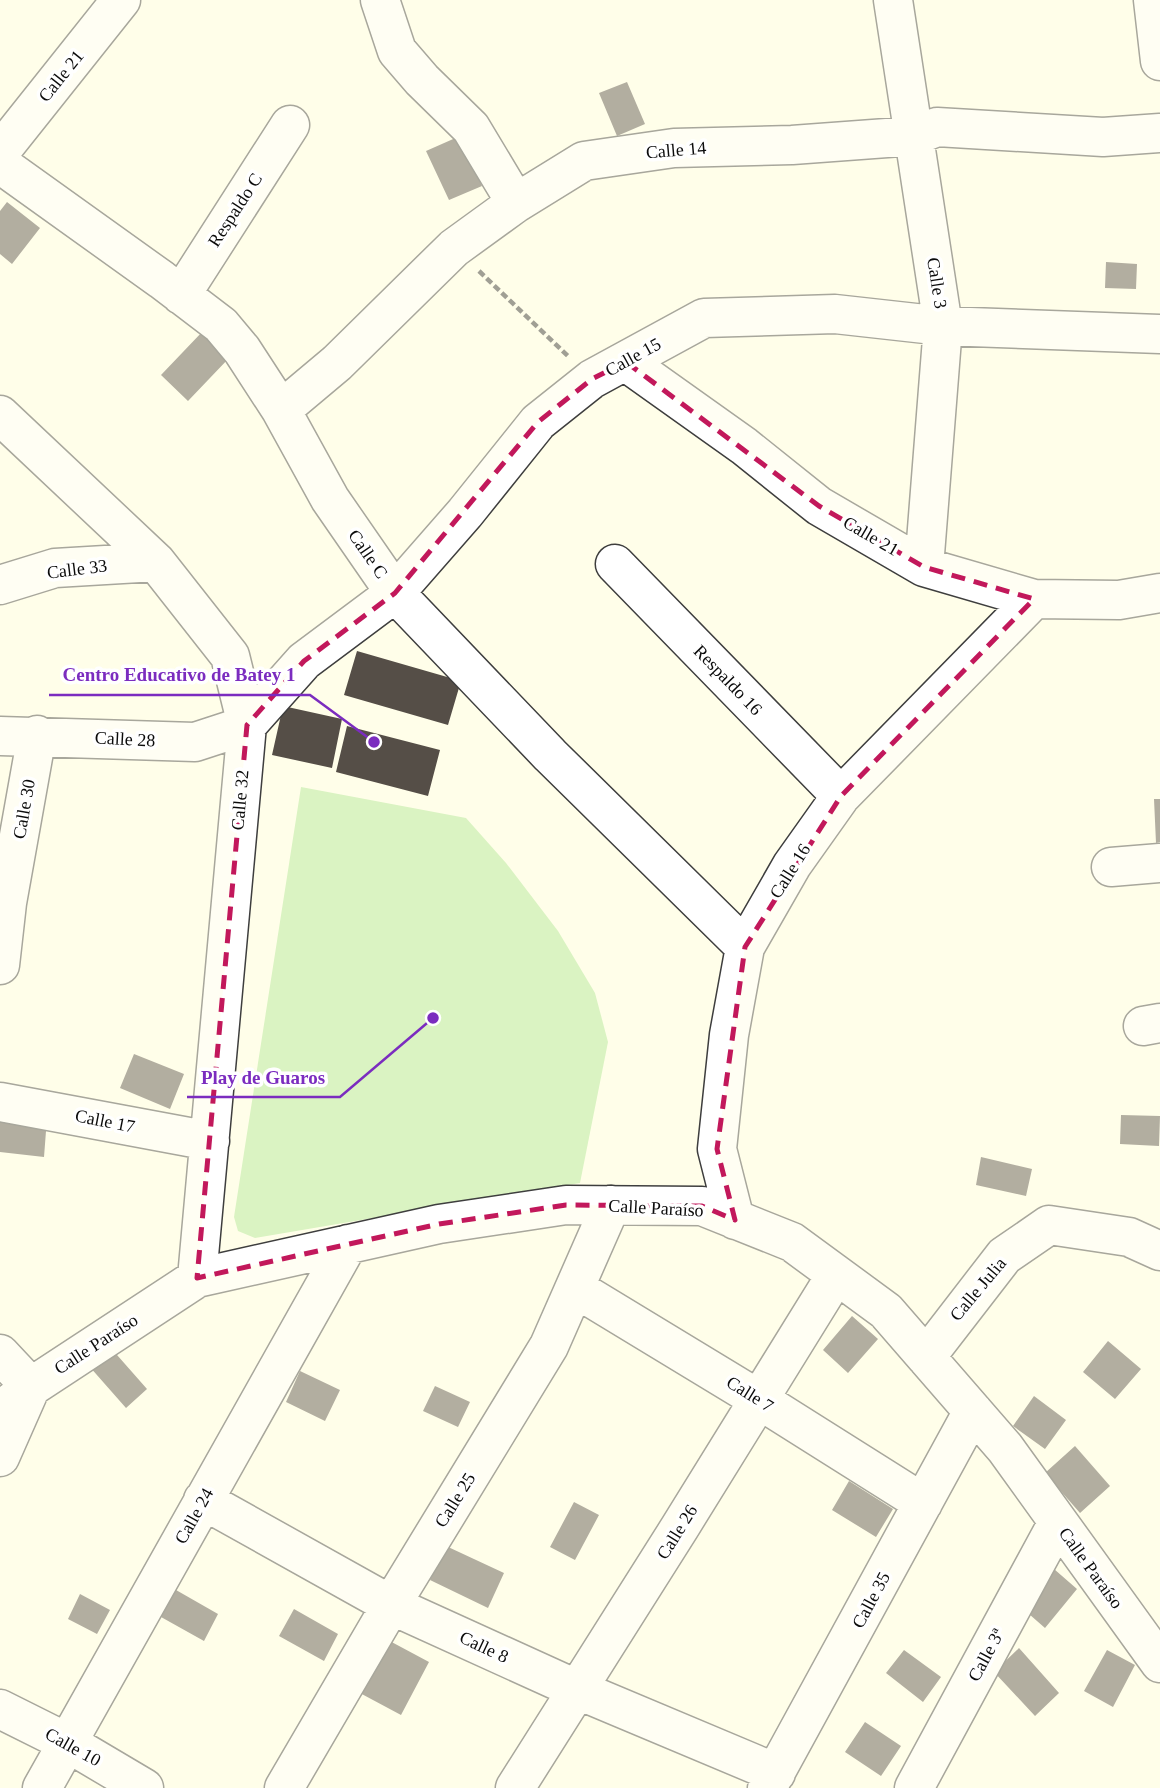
<svg xmlns="http://www.w3.org/2000/svg" width="1160" height="1788" font-family="'Times New Roman',serif">
	<rect width="100%" height="100%" fill="#fffee9"/>
	<path fill="#daf3c2" d="M301,787L466,818L506,863L558,931L595,993L608,1042L580,1183L255,1238L238,1231L234,1217Z"/>
	<path fill="#554e47" d="M627,82L645,124L617,136L599,93Z
		M460,136L482,186L449,200L426,151Z
		M7,202L40,228L12,264L0,254V211Z
		M1106,262L1137,264L1136,289L1105,288Z
		M203,331L230,357L188,401L161,375Z
		M357,651L461,681L448,725L344,695Z
		M283,706L342,719L332,768L272,755Z
		M347,726L440,750L428,796L336,772Z
		M1154,799H1160V842L1156,843Z
		M134,1054L184,1074L170,1109L120,1088Z
		M0,1111L47,1118L44,1157L0,1152Z
		M1121,1115L1160,1116L1159,1146L1120,1144Z
		M981,1157L1032,1169L1026,1196L976,1185Z
		M852,1316L878,1339L848,1373L823,1350Z
		M1108,1341L1141,1369L1115,1399L1083,1372Z
		M110,1347L147,1389L126,1408L89,1366Z
		M300,1371L340,1390L325,1421L286,1402Z
		M435,1386L470,1402L458,1427L423,1411Z
		M1034,1396L1066,1420L1045,1449L1013,1426Z
		M1075,1446L1110,1486L1080,1513L1045,1473Z
		M849,1481L893,1509L876,1537L832,1510Z
		M574,1502L599,1515L575,1560L550,1547Z
		M446,1546L504,1573L488,1608L430,1580Z
		M1054,1569L1077,1589L1045,1628L1021,1607Z
		M176,1590L218,1614L204,1641L161,1617Z
		M80,1594L110,1610L97,1634L68,1619Z
		M294,1609L338,1634L324,1661L279,1636Z
		M386,1639L429,1662L401,1715L358,1692Z
		M1019,1648L1059,1693L1035,1716L994,1672Z
		M904,1650L941,1677L923,1702L886,1673Z
		M1107,1650L1135,1665L1113,1707L1084,1691Z
		M865,1722L901,1746L881,1776L845,1752Z"/>
	<g fill="none" stroke-linecap="round" stroke-linejoin="round">
		<g stroke="#3e3e3e" stroke-width="41">
			<path id="minor" d="M380,0L397,51L422,80L471,128L516,203
				M893,0L943,326L924,567
				M1153,0L1160,61
				M0,152L121,0
				M0,164L162,280L221,325L242,350L281,410L330,499L395,593L550,755L745,947
				M181,295L290,125
				M626,362L744,446L819,506L924,567L1034,599L1119,600L1160,593
				M281,410L337,363L454,248L516,203L584,161L674,148L792,145L914,136L937,127L1103,137L1160,133
				M0,415L156,562L230,656L247,725L197,1278
				M615,564L841,796
				M0,585L55,568L156,562
				M0,736L195,742L247,725L304,661L395,593L465,513L538,422L592,379L704,318L835,314L943,326L1160,334
				M1111,867L1160,863
				M0,965L7,903L37,735
				M1143,1026L1160,1023
				M0,1102L210,1141
				M735,1220L717,1149L729,1035L745,947L792,865L841,796L1034,599
				M575,1288L758,1399L923,1503
				M0,1354L31,1387
				M926,1357L1004,1256L1049,1225L1129,1237L1160,1251
				M0,1411L31,1387L197,1278L439,1224L566,1205L702,1206L792,1242L886,1311L1005,1448L1160,1663
				M0,1457L30,1389
				M203,1500L391,1605L576,1689L776,1773
				M0,1709L68,1743L144,1788
				M42,1788L348,1244
				M284,1788L391,1605L549,1346L611,1205
				M515,1788L680,1527L836,1275
				M767,1788L973,1411
				M914,1788L1058,1522"/>
		</g>
		<path stroke="#2d2d2d" stroke-width="4.5" stroke-dasharray="7 3.5" stroke-linecap="butt" d="M479,271L569,357"/>
		<use href="#minor" stroke="#fff" stroke-width="38"/>
	</g>
	<path d="M0 0H1160V1788H0ZM626,362L819,506L924,567L1034,599L841,796L745,947L717,1149L735,1220L702,1206L566,1205L439,1224L197,1278L247,725L304,661L395,593L538,422L592,379Z" fill="#fffee9" fill-opacity=".55" fill-rule="evenodd"/>
	<path fill="none" stroke="#c2185b" stroke-width="5" stroke-dasharray="14 9" stroke-linejoin="round" d="M626,362L819,506L924,567L1034,599L841,796L745,947L717,1149L735,1220L702,1206L566,1205L439,1224L197,1278L247,725L304,661L395,593L538,422L592,379Z"/>
	<g text-anchor="middle" stroke-width="7" stroke-linejoin="round" paint-order="stroke">
		<g font-size="18" fill="#0b0b0b" stroke="#fff">
			<text transform="translate(61 76) rotate(-51)" y="6">Calle 21</text>
			<text transform="translate(676 150) rotate(-5)" y="6">Calle 14</text>
			<text transform="translate(235 210) rotate(-57)" y="6">Respaldo C</text>
			<text transform="translate(937 283) rotate(81)" y="6">Calle 3</text>
			<text transform="translate(633 357) rotate(-29)" y="6">Calle 15</text>
			<text transform="translate(871 536) rotate(30)" y="6">Calle 21</text>
			<text transform="translate(368 554) rotate(55)" y="6">Calle C</text>
			<text transform="translate(77 569) rotate(-7)" y="6">Calle 33</text>
			<text transform="translate(728 680) rotate(46)" y="6">Respaldo 16</text>
			<text transform="translate(125 739) rotate(3)" y="6">Calle 28</text>
			<text transform="translate(240 800) rotate(-85)" y="6">Calle 32</text>
			<text transform="translate(24 809) rotate(-80)" y="6">Calle 30</text>
			<text transform="translate(790 871) rotate(-58)" y="6">Calle 16</text>
			<text transform="translate(105 1121) rotate(11)" y="6">Calle 17</text>
			<text transform="translate(656 1208) rotate(3)" y="6">Calle Paraíso</text>
			<text transform="translate(978 1289) rotate(-50)" y="6">Calle Julia</text>
			<text transform="translate(96 1344) rotate(-33)" y="6">Calle Paraíso</text>
			<text transform="translate(750 1394) rotate(32)" y="6">Calle 7</text>
			<text transform="translate(455 1500) rotate(-58)" y="6">Calle 25</text>
			<text transform="translate(194 1516) rotate(-61)" y="6">Calle 24</text>
			<text transform="translate(677 1532) rotate(-58)" y="6">Calle 26</text>
			<text transform="translate(1091 1568) rotate(54)" y="6">Calle Paraíso</text>
			<text transform="translate(871 1600) rotate(-62)" y="6">Calle 35</text>
			<text transform="translate(484 1647) rotate(25)" y="6">Calle 8</text>
			<text transform="translate(986 1655) rotate(-62)" y="6">Calle 3ª</text>
			<text transform="translate(73 1747) rotate(29)" y="6">Calle 10</text>
		</g>
	</g>
	<path fill="none" stroke="#7b2cbf" stroke-width="2.5" d="M374 742L310 695H49M433 1018L340 1097H187"/>
	<g fill="#7b2cbf" stroke="#fff" stroke-width="2.5">
		<circle cx="374" cy="742" r="7"/>
		<circle cx="433" cy="1018" r="7"/>
	</g>
	<g font-size="19" text-anchor="middle" font-weight="bold" fill="#7b2cbf" stroke="#fff" stroke-width="7" stroke-linejoin="round" paint-order="stroke">
		<text x="179" y="681">Centro Educativo de Batey 1</text>
		<text x="263" y="1084">Play de Guaros</text>
	</g>
</svg>
